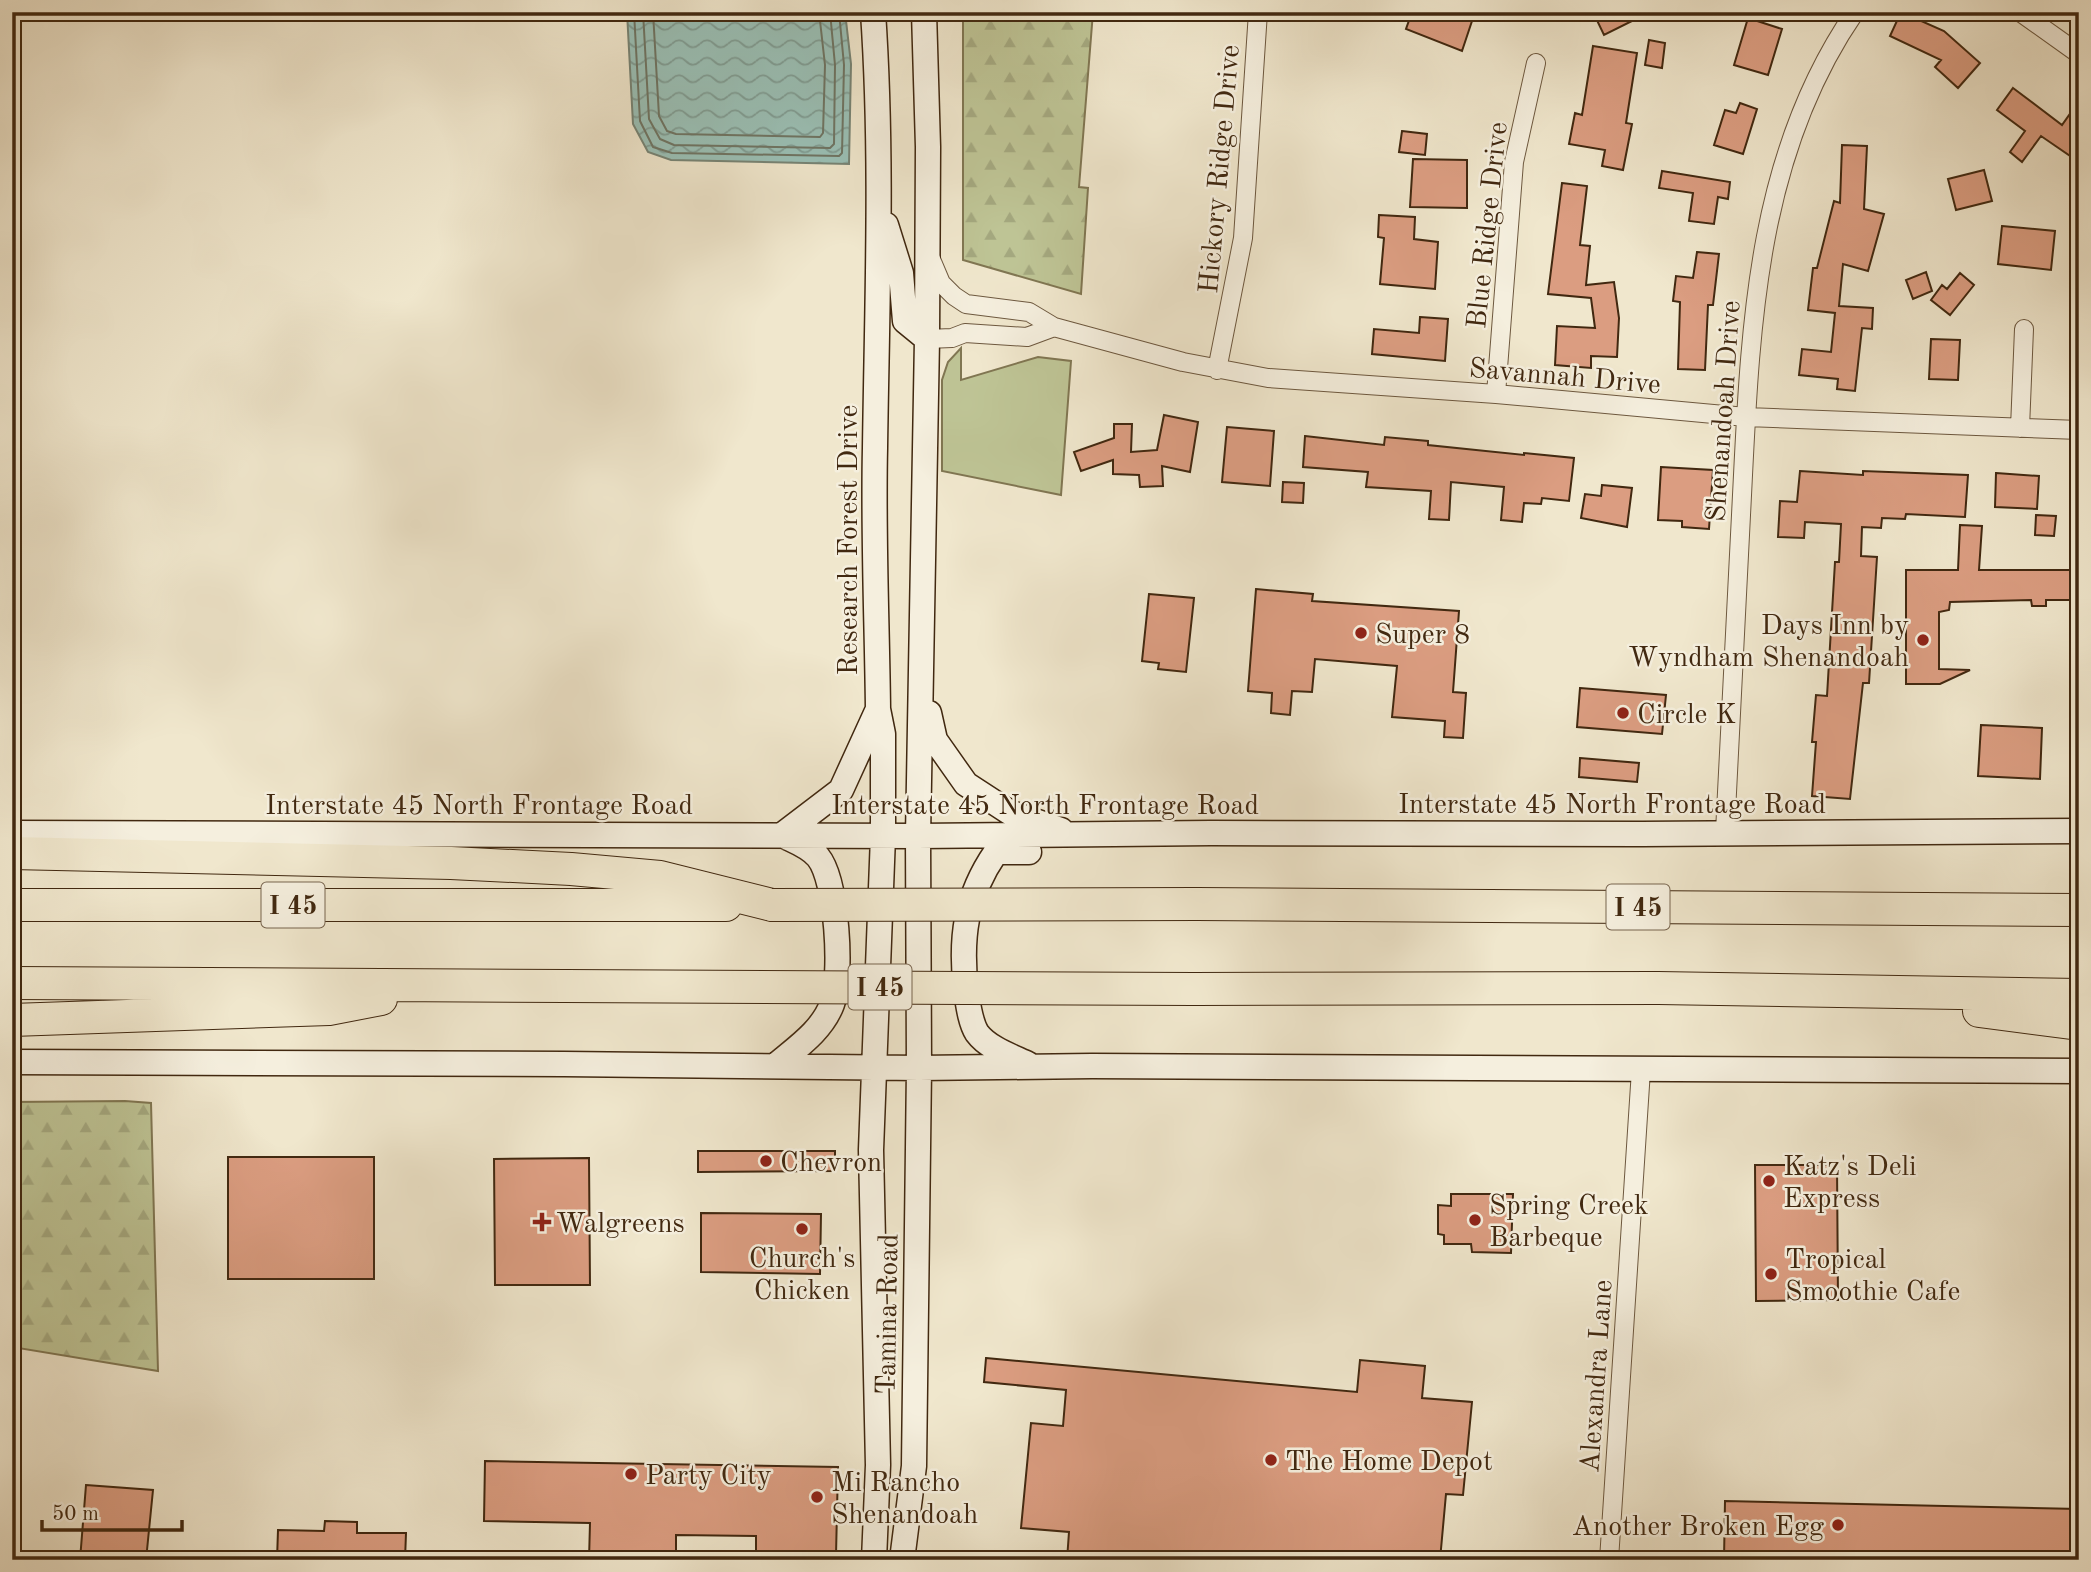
<svg xmlns="http://www.w3.org/2000/svg" width="2091" height="1572" font-family="'Old Standard TT',serif">
	<defs>
		<pattern id="forest-firs" width="22" height="20" patternUnits="userSpaceOnUse" patternTransform="scale(1.75)"><rect width="22" height="20" fill="#bec495"/><path d="M5 1l3.5 6h-7zM16 11l3.5 6h-7z" fill="#a4a87f"/></pattern>
		<pattern id="water-waves" width="16" height="10" patternUnits="userSpaceOnUse" patternTransform="scale(1.75)"><rect width="16" height="10" fill="#9ac0b6"/><path d="M0 5q4-4 8 0t8 0" fill="none" stroke="#7f9c93"/></pattern>
	</defs>
	<rect width="100%" height="100%" fill="#f0e7cd"/>
	<filter id="stains"><feTurbulence type="fractalNoise" baseFrequency=".00286" numOctaves="4"/><feColorMatrix values="0 0 0 0 .2 0 0 0 0 .09 0 0 0 0 .02 0 0 0 .5 -.17"/></filter>
	<radialGradient id="worn" r=".72"><stop offset=".6" stop-color="#630" stop-opacity="0"/><stop offset="1" stop-color="#630" stop-opacity=".3"/></radialGradient>
	<path fill="#bec495" stroke="#807652" stroke-width="2" d="M961,348V380L1038,357L1071,361L1061,495L942,471V380L948,362Z"/>
	<path fill="url(#forest-firs)" stroke="#807652" stroke-width="2" d="M963,12H1093L1079,187L1088,188L1081,294L963,260Z
		M125,1101L151,1103L158,1371L12,1347V1102Z"/>
	<path fill="url(#water-waves)" stroke="#768374" stroke-width="2" d="M627,12H845L851,64L849,164L671,160L648,152L633,124Z"/>
	<g fill="none" stroke-linecap="round" stroke-linejoin="round">
		<path stroke="#6e7463" stroke-width="2" d="M634,12L640,121L653,147L672,153L839,156L842,153L844,65L839,12
			M643,12L649,119L660,139L674,145L830,148L834,144L835,65L830,12
			M653,12L659,116L667,131L676,134L820,137L823,133L825,65L819,12"/>
	</g>
	<path fill="#db9d81" stroke="#412810" stroke-width="2" d="M1412,12H1475L1462,51L1406,29Z
		M1593,12H1650L1604,35Z
		M1901,12L1944,31L1980,63L1958,88L1935,67L1941,60L1890,36Z
		M1748,18L1782,29L1768,75L1734,65Z
		M1649,40L1665,43L1662,68L1645,65Z
		M1593,46L1637,53L1626,123L1632,124L1623,170L1602,166L1605,150L1569,144L1575,113L1582,115Z
		M2013,88L2062,125L2079,101V162L2041,136L2022,162L2010,152L2025,131L1997,110Z
		M1740,103L1757,109L1743,154L1714,145L1725,110L1736,113Z
		M1402,131L1427,134L1425,155L1399,152Z
		M1842,145L1867,146L1864,209L1884,214L1868,271L1843,264L1839,306L1873,308L1872,329L1862,328L1855,391L1837,389L1838,379L1799,375L1802,349L1831,352L1835,313L1808,310L1813,268H1817L1834,201L1840,203Z
		M1413,159L1467,160V208L1410,207Z
		M1984,170L1992,201L1956,210L1948,179Z
		M1662,171L1730,182L1728,199L1718,197L1714,224L1689,221L1693,193L1659,188Z
		M1562,183L1587,186L1580,245L1590,246L1586,285L1614,282L1619,318L1617,357L1591,356V368L1555,365L1557,326L1595,328L1591,298L1548,294Z
		M1379,215L1415,217L1414,239L1438,242L1435,289L1380,284L1384,238L1378,237Z
		M2002,226L2055,231L2051,270L1998,264Z
		M1697,252L1719,254L1713,305H1708L1705,370L1678,369L1680,302L1673,301L1676,276L1693,278Z
		M1926,272L1932,291L1913,299L1906,280Z
		M1960,273L1974,285L1950,315L1931,300L1942,285L1947,289Z
		M1420,317L1448,319L1445,361L1372,354L1374,329L1419,333Z
		M1931,339L1960,340L1958,380L1929,379Z
		M1164,415L1198,422L1190,472L1162,466L1163,486L1140,487L1139,475L1113,474V460L1081,471L1074,452L1114,438V424H1132L1131,452L1157,450Z
		M1227,427L1274,431L1270,486L1222,482Z
		M1305,436L1384,445L1385,437L1428,441V445L1524,455V453L1574,458L1569,501L1542,498L1541,504L1524,503L1522,522L1501,520L1504,487L1451,482L1449,520L1429,519L1431,491L1366,487L1368,472L1303,467Z
		M1661,467L1713,470L1709,529L1682,527V521L1658,520Z
		M1800,471L1863,475V471L1968,475L1965,517L1906,514L1905,519L1882,518L1881,528L1862,527L1861,556L1877,557L1869,683H1863L1850,799L1812,796L1816,742H1812L1816,695L1827,696L1835,562H1839L1841,524L1805,522L1804,538L1778,537L1780,501L1797,502Z
		M1996,473L2039,476L2037,509L1995,507Z
		M1283,482L1304,483L1303,503L1282,502Z
		M1602,485L1632,488L1627,527L1581,518L1585,494L1601,496Z
		M2036,515L2056,516L2054,536L2035,535Z
		M1960,525L1982,526L1979,570H2079V600H2046V606H2032L2031,600L1950,602L1949,610L1939,612V669L1970,670L1940,684H1906V570H1958Z
		M1256,589L1313,594L1312,601L1459,611L1453,692L1466,693L1463,738L1444,737L1445,721L1392,717L1397,666L1315,659L1312,692L1292,691L1290,715L1271,713L1272,693L1248,691Z
		M1149,594L1194,598L1186,672L1158,669L1159,663L1142,661Z
		M1580,688L1666,695L1662,734L1577,727Z
		M1981,725L2042,728L2040,779L1978,776Z
		M1580,758L1639,763L1637,782L1579,777Z
		M698,1151H835V1171L698,1172Z
		M228,1157H374V1279H228Z
		M589,1158L590,1285H495L494,1159Z
		M1755,1165H1837L1838,1300L1756,1301Z
		M1451,1194H1513L1511,1253L1472,1252L1471,1244H1444V1235L1438,1234V1205L1451,1206Z
		M701,1213L821,1214L820,1274L701,1272Z
		M986,1358L1357,1392L1360,1360L1425,1366L1422,1398L1472,1402L1463,1495L1446,1494L1440,1560H1067L1069,1532L1021,1528L1031,1423L1063,1426L1066,1390L984,1382Z
		M485,1461L838,1467L836,1555L756,1553V1536L676,1535V1560H589L590,1523L484,1521Z
		M86,1485L153,1490L146,1560H80Z
		M1725,1501L2079,1509V1560H1724Z
		M325,1521L357,1522V1533H406L405,1560H277L278,1530L324,1531Z"/>
	<g fill="none" stroke-linecap="round" stroke-linejoin="round">
		<g stroke="#6d583f" stroke-width="20">
			<path id="street" d="M2020,12L2079,54
				M930,257L941,283L954,296L966,304L1029,312L1054,327L1183,362L1268,378L1496,394L1746,417L2079,430
				M927,339L952,338L965,333L1027,337L1054,327
				M1217,370L1243,238L1258,12
				M1496,394L1514,162L1536,63
				M2020,428L2024,329
				M1725,832C1731,727 1736,621 1741,515C1750,342 1752,161 1855,12
				M1609,1560L1641,1070"/>
		</g>
		<g stroke="#412810" stroke-width="27">
			<path id="secondary" d="M873,12C883,158 877,303 875,448C873,535 877,622 878,709L883,734V836L871,1150L878,1465L874,1560
				M886,225L901,273L905,321L927,339
				M929,713L935,740L966,784L1009,812L1061,830
				M12,833L918,836L1211,833L1642,834L2079,831
				M12,1062L564,1064L919,1068L1092,1066L2079,1071
				M1028,1064C1011,1056 988,1048 977,1033C970,1022 968,1003 966,991C960,938 965,897 996,852H1029
				M775,1066C796,1048 822,1031 832,1004C843,976 837,880 818,857C809,846 794,841 782,835L841,790L878,709
				M902,1560L914,1466L919,1068L918,836L927,339L928,147L924,12"/>
		</g>
		<g stroke="#412810" stroke-width="34">
			<path id="highway" d="M12,853L451,863L571,869L660,877L772,905
				M1197,904L2079,910
				M12,905H726
				M12,983L566,986
				M1194,989L1658,988L2079,995
				M1979,1011L2079,1024
				M12,1020L329,1009L381,999"/>
		</g>
		<use href="#street" stroke="#f5efde" stroke-width="18"/>
		<use href="#secondary" stroke="#f5efde" stroke-width="24"/>
		<use href="#highway" stroke="#f0e7cd" stroke-width="32"/>
		<g stroke="#412810" stroke-width="34" stroke-linecap="butt">
			<path id="highway-bridge" d="M772,905L1197,904
				M566,986L1194,989"/>
		</g>
		<use href="#highway-bridge" stroke="#f0e7cd" stroke-width="32"/>
	</g>
	<g fill="#8f2418" stroke="#f5efde" stroke-width="2.5">
		<circle cx="1361" cy="633" r="7"/>
		<circle cx="1923" cy="640" r="7"/>
		<circle cx="1623" cy="713" r="7"/>
		<circle cx="766" cy="1161" r="7"/>
		<circle cx="1769" cy="1181" r="7"/>
		<circle cx="1475" cy="1220" r="7"/>
		<path d="M538.5 1211.5h7v7h7v7h-7v7h-7v-7h-7v-7h7z"/>
		<circle cx="802" cy="1229" r="7"/>
		<circle cx="1771" cy="1274" r="7"/>
		<circle cx="1271" cy="1460" r="7"/>
		<circle cx="631" cy="1474" r="7"/>
		<circle cx="817" cy="1497" r="7"/>
		<circle cx="1838" cy="1525" r="7"/>
	</g>
	<g text-anchor="middle" stroke-width="5" stroke-linejoin="round" paint-order="stroke">
		<g fill="#f5efde" stroke="#77644e" stroke-width="2">
			<rect x="261.5" y="882.5" width="63" height="45" rx="5"/>
			<rect x="1606.5" y="884.5" width="63" height="45" rx="5"/>
			<rect x="848.5" y="964.5" width="63" height="45" rx="5"/>
		</g>
		<g font-size="26" font-weight="bold" fill="#412810">
			<text x="293" y="914">I 45</text>
			<text x="1638" y="916">I 45</text>
			<text x="880" y="996">I 45</text>
		</g>
		<g font-size="28" fill="#412810" stroke="#f5efde">
			<text transform="translate(1218 169) rotate(-85)" y="10">Hickory Ridge Drive</text>
			<text transform="translate(1486 225) rotate(-84)" y="10">Blue Ridge Drive</text>
			<text transform="translate(1565 375) rotate(5)" y="10">Savannah Drive</text>
			<text transform="translate(1722 411) rotate(-86)" y="10">Shenandoah Drive</text>
			<text transform="translate(847 540) rotate(-90)" y="10">Research Forest Drive</text>
			<text x="1612" y="813">Interstate 45 North Frontage Road</text>
			<text x="479" y="814">Interstate 45 North Frontage Road</text>
			<text x="1045" y="814">Interstate 45 North Frontage Road</text>
			<text transform="translate(886 1314) rotate(-89)" y="10">Tamina Road</text>
			<text transform="translate(1595 1376) rotate(-86)" y="10">Alexandra Lane</text>
		</g>
		<g font-size="28" fill="#412810" stroke="#f5efde" text-anchor="start">
			<text x="1909" y="634" text-anchor="end">Days Inn by<tspan x="1909" dy="32">Wyndham Shenandoah</tspan></text>
			<text x="1375" y="643">Super 8</text>
			<text x="1637" y="723">Circle K</text>
			<text x="780" y="1171">Chevron</text>
			<text x="1783" y="1175">Katz's Deli<tspan x="1783" dy="32">Express</tspan></text>
			<text x="1489" y="1214">Spring Creek<tspan x="1489" dy="32">Barbeque</tspan></text>
			<text x="556" y="1232">Walgreens</text>
			<text x="802" y="1267" text-anchor="middle">Church's<tspan x="802" dy="32">Chicken</tspan></text>
			<text x="1785" y="1268">Tropical<tspan x="1785" dy="32">Smoothie Cafe</tspan></text>
			<text x="1285" y="1470">The Home Depot</text>
			<text x="645" y="1484">Party City</text>
			<text x="831" y="1491">Mi Rancho<tspan x="831" dy="32">Shenandoah</tspan></text>
			<text x="1824" y="1535" text-anchor="end">Another Broken Egg</text>
		</g>
	</g>
	<rect width="2091" height="1572" fill="none" stroke="#f0e7cd" stroke-width="42"/>
	<rect x="14" y="14" width="2063" height="1544" fill="none" stroke="#412810" stroke-width="3.5"/>
	<rect x="21" y="21" width="2049" height="1530" fill="none" stroke="#412810" stroke-width="2"/>
	<path d="M42 1520v10h140v-10" fill="none" stroke="#412810" stroke-width="3.5"/>
	<text x="52" y="1520" font-size="21" fill="#412810" stroke="#f5efde" stroke-width="5" paint-order="stroke">50 m</text>
	<rect width="100%" height="100%" filter="url(#stains)"/>
	<rect width="100%" height="100%" fill="url(#worn)"/>
</svg>
